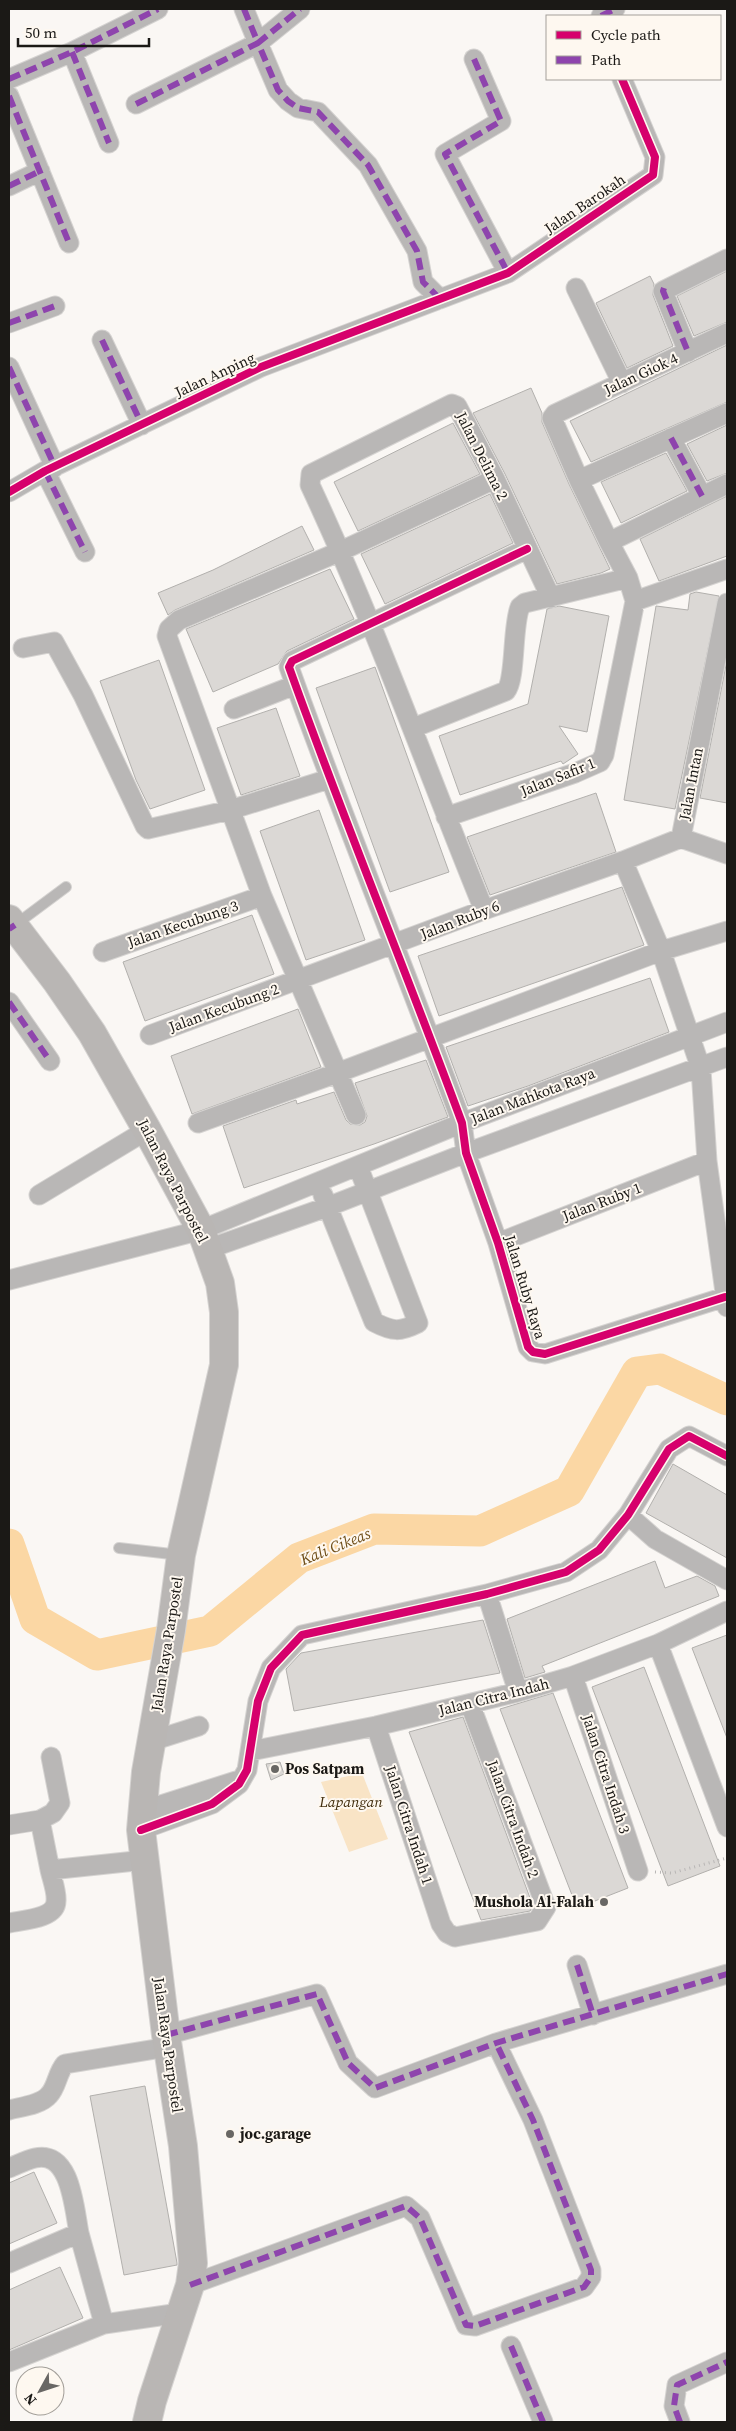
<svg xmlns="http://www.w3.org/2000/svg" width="736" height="2431" font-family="'Source Serif 4',serif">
	<rect width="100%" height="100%" fill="#faf7f4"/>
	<path fill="#f9e4c6" d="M362,1773L388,1839L349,1852L321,1782Z"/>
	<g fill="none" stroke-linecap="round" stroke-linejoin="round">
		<path stroke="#fbd7a4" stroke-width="31" d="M9,1544L35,1619L97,1655L210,1631L299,1558L374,1529L480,1531L569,1491L637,1372L660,1369L727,1400"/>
	</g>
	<path fill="#dbd8d5" stroke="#b2b0ad" d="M727,271V322L694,336L677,296Z
		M650,276L654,284L653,295L673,346L627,368L596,303Z
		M727,345V402L591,462L570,421Z
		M531,388L542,413V422L569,484L610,569L601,573L557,584L505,474L473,413Z
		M453,423L480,474L358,531L334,482Z
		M727,425V473L707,481L687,444Z
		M666,453L687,491L621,523L601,482Z
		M490,494L513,543L385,604L361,554Z
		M727,496V556L659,581L640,539Z
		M302,526L314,550L175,610L168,615L158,593L213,570Z
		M330,569L354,619L287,651L278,664L213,692L186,629Z
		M696,592L719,596L675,809L624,800L656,606L688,610L690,594Z
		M559,606L609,616L587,732L559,726L578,754L563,764L561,761L460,795L439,736L528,704L547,609Z
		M159,660L205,790L150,809L136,780L100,681Z
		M727,660V803L700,798Z
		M375,667L449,872L390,892L316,688Z
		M276,708L300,776L241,795L217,728Z
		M596,793L616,852L490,895L467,837Z
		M319,810L365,940L306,960L260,831Z
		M622,887L644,945L439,1016L418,956Z
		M252,915L274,974L145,1021L123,962Z
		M650,978L669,1032L528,1086L468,1106L446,1047Z
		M298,1009L321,1067L192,1114L171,1056Z
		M426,1060L448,1117L374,1144L244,1188L223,1126L296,1100L297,1104L334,1092L346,1120L350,1124L360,1125L365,1122L367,1116L355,1083Z
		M673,1464L727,1495V1558L646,1513Z
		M655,1561L665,1588L697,1576L715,1586L719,1596L542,1666L545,1672L525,1678L507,1619Z
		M483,1620L500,1673L294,1711L286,1669L301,1653Z
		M727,1635V1738L692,1648Z
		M644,1667L720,1866L668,1886L592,1687Z
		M553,1693L628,1888L577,1908L500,1709Z
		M463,1717L533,1906L530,1911L481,1920L409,1732Z
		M280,1762L284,1774L271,1780L266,1764Z
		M145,2086L177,2263V2265L124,2275L90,2096Z
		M34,2172L57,2223L9,2244V2183Z
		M60,2267L83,2318L9,2350V2290Z"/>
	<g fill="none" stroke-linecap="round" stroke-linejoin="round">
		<g stroke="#d5d3d1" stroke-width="12">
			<path id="service" d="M15,925L66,887
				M119,1548L180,1555"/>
		</g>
		<g stroke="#d5d3d1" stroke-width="21">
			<path id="minor" d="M244,9L258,43L300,9
				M601,16L615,9
				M72,52L109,143
				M474,59L501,121L445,154L508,273
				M9,79L72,52L158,9
				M9,96L69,243
				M136,104L258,43L278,90L288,101L298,108L318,112L368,165L417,251L423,282L440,299
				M9,186L40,171
				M576,288L622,383
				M9,323L55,306
				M727,333L555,414L552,418L579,480L727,413
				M102,340L142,425
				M688,352L663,291L727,259
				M9,367L55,467
				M671,438L702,496
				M45,471L85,552
				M579,480L609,542
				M9,492L45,471L261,367L508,273L653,175L655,157L622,79
				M527,549L292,661L289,667C344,821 406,971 462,1123L466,1153L498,1243L528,1347L533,1352L545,1354L725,1297
				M635,601L727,569
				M23,648L54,642L83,695L145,826L148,829L230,810L329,779
				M234,709L295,685
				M413,728L506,691C516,679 512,626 520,607L525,603L628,578
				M446,817L575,773L600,762L604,755L635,601L628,578L609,542L727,484
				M681,838L623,861L661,951L701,1069L707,1161L727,1307
				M681,838L727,603
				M681,838L727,854
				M484,910C426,768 375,624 310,485L311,474L452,404L457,406L495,479L551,598
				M103,952L262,896
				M9,1002L50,1061
				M150,1035L484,910L623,861
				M356,1115L262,896L167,636L169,629L179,620L341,551L495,479
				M198,1123L337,1073L661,951L727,931
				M39,1195L147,1130
				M323,1195L374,1322C393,1332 400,1332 418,1323L358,1166
				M498,1243L707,1161
				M208,1249L327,1207L466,1153L727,1057
				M9,1280L201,1230L462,1123L727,1022
				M628,1515L655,1539L727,1580
				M487,1594L518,1692
				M658,1644L727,1827
				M573,1676L638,1871
				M376,1726L441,1924L447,1933L455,1937L537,1921L546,1907L470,1704
				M152,1741L199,1726
				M251,1751L376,1726L518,1692L573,1676L658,1644L727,1611
				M142,1811L236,1781
				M40,1820L53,1813L60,1803L51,1757
				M9,1825L40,1820L50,1870L145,1860
				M141,1830L212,1804L239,1784L247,1770L258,1701L271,1668L302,1635L487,1594L566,1572L599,1550L628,1515L669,1449L689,1436L727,1456
				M9,1923C22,1920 56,1919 56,1901C57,1892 52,1879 50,1870
				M577,1965L593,2015
				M166,2035L317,1994L348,2063L375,2088L496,2043L727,1974
				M9,2110C20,2107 41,2105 49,2095C57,2087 57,2073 65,2064L168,2047
				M9,2168C17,2165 26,2160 35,2158C71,2150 74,2208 79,2233
				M9,2263L79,2233L104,2324
				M190,2285L406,2206L420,2218L466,2325L475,2326L584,2287L591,2277V2270L533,2120L496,2043
				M511,2346L543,2422
				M9,2362L104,2324L180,2313
				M680,2422L674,2406L677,2385L727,2362"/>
		</g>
		<g stroke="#d5d3d1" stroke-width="30">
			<path id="secondary" d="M9,919L57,982L92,1033L147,1130L201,1230L220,1283L224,1312V1365L181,1555L171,1630L146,1772L141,1830L166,2035L183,2146L193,2263L190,2285L152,2401L147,2422"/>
		</g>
		<path stroke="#b8b6b5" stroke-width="3" stroke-dasharray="1 4" stroke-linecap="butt" d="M655,1872L672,1873L727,1858"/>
		<use href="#service" stroke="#b9b7b6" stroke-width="10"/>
		<use href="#minor" stroke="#b9b7b6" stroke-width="19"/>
		<use href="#secondary" stroke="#b9b6b4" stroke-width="28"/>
		<path stroke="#8e44ad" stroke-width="6" stroke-dasharray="12 6" stroke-linecap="butt" d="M244,9L258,43L300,9
			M601,16L615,9
			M72,52L109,143
			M474,59L501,121L445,154L508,273
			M9,79L72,52L158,9
			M9,96L69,243
			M136,104L258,43L278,90L288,101L298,108L318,112L368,165L417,251L423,282L440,299
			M9,186L40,171
			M664,288L663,291L688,352
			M9,323L55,306
			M102,340L142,425
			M9,367L55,467
			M671,438L702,496
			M45,471L85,552
			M9,929L15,925
			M9,1002L50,1061
			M577,1965L593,2015
			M166,2035L317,1994L348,2063L375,2088L496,2043L727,1974
			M190,2285L406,2206L420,2218L466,2325L475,2326L584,2287L591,2277V2270L533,2120L496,2043
			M511,2346L543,2422
			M680,2422L674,2406L677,2385L727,2362"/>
		<g stroke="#fef8f0" stroke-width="11">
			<path id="cycleway" d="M9,492L45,471L261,367L508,273L653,175L655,157L622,79
				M527,549L292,661L289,667C344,821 406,971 462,1123L466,1153L498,1243L528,1347L533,1352L545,1354L725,1297
				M141,1830L212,1804L239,1784L247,1770L258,1701L271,1668L302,1635L487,1594L566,1572L599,1550L628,1515L669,1449L689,1436L727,1456"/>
		</g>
		<use href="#cycleway" stroke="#d6006c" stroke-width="8"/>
	</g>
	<g fill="#696764" stroke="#fef8f0" stroke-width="2">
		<circle cx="275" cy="1769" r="5"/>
		<circle cx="604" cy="1902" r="5"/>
		<circle cx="230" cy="2134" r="5"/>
	</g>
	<g text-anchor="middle" stroke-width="4" stroke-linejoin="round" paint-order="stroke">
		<g font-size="15" fill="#1b1916" stroke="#fef8f0">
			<text transform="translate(585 204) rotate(-34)" y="5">Jalan Barokah</text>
			<text transform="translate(641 374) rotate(-25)" y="5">Jalan Giok 4</text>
			<text transform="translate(215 375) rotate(-25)" y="5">Jalan Anping</text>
			<text transform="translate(482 456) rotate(63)" y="5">Jalan Delima 2</text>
			<text transform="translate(558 777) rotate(-22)" y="5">Jalan Safir 1</text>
			<text transform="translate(691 784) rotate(-79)" y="5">Jalan Intan</text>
			<text transform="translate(460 920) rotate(-21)" y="5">Jalan Ruby 6</text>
			<text transform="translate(183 924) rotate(-19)" y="5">Jalan Kecubung 3</text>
			<text transform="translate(224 1008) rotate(-20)" y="5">Jalan Kecubung 2</text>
			<text transform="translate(533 1096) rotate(-21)" y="5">Jalan Mahkota Raya</text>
			<text transform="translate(173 1181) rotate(63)" y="5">Jalan Raya Parpostel</text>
			<text transform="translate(602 1202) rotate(-21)" y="5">Jalan Ruby 1</text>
			<text transform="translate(525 1287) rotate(73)" y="5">Jalan Ruby Raya</text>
			<text transform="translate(167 1644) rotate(-81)" y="5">Jalan Raya Parpostel</text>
			<text transform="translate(494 1697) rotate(-14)" y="5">Jalan Citra Indah</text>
			<text transform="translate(606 1774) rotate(72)" y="5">Jalan Citra Indah 3</text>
			<text transform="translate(513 1819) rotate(70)" y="5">Jalan Citra Indah 2</text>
			<text transform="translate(409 1825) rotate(72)" y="5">Jalan Citra Indah 1</text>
			<text transform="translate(168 2045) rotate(82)" y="5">Jalan Raya Parpostel</text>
		</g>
		<g font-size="15" font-weight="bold" fill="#1b1916" stroke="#fef8f0" text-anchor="start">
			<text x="285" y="1774">Pos Satpam</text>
			<text x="594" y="1907" text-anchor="end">Mushola Al-Falah</text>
			<text x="240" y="2139">joc.garage</text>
		</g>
		<g font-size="15" font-style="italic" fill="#422e0e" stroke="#fef8f0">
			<text x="351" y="1807">Lapangan</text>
		</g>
		<g font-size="16" font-style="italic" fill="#6f4e18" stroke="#fef8f0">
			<text transform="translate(335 1546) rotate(-22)" y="6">Kali Cikeas</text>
		</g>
	</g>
	<rect width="736" height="2431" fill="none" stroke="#1b1916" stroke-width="20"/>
	<rect x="546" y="15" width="175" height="65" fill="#fef8f0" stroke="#a39f99"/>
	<rect x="556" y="31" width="25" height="8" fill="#d6006c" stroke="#a39f99"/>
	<text x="591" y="40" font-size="15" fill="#1b1916">Cycle path</text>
	<rect x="556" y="56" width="25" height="8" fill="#8e44ad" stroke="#a39f99"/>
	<text x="591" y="65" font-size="15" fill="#1b1916">Path</text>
	<g transform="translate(40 2391) rotate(230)"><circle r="24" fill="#fef8f0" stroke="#a39f99"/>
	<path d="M0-4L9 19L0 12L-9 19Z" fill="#696764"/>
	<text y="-8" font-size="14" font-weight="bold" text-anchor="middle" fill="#1b1916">N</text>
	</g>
	<path d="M18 38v8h131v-8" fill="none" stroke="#1b1916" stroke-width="2.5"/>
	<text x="25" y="38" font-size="15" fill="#1b1916" stroke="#fef8f0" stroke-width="4" paint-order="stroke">50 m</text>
</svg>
